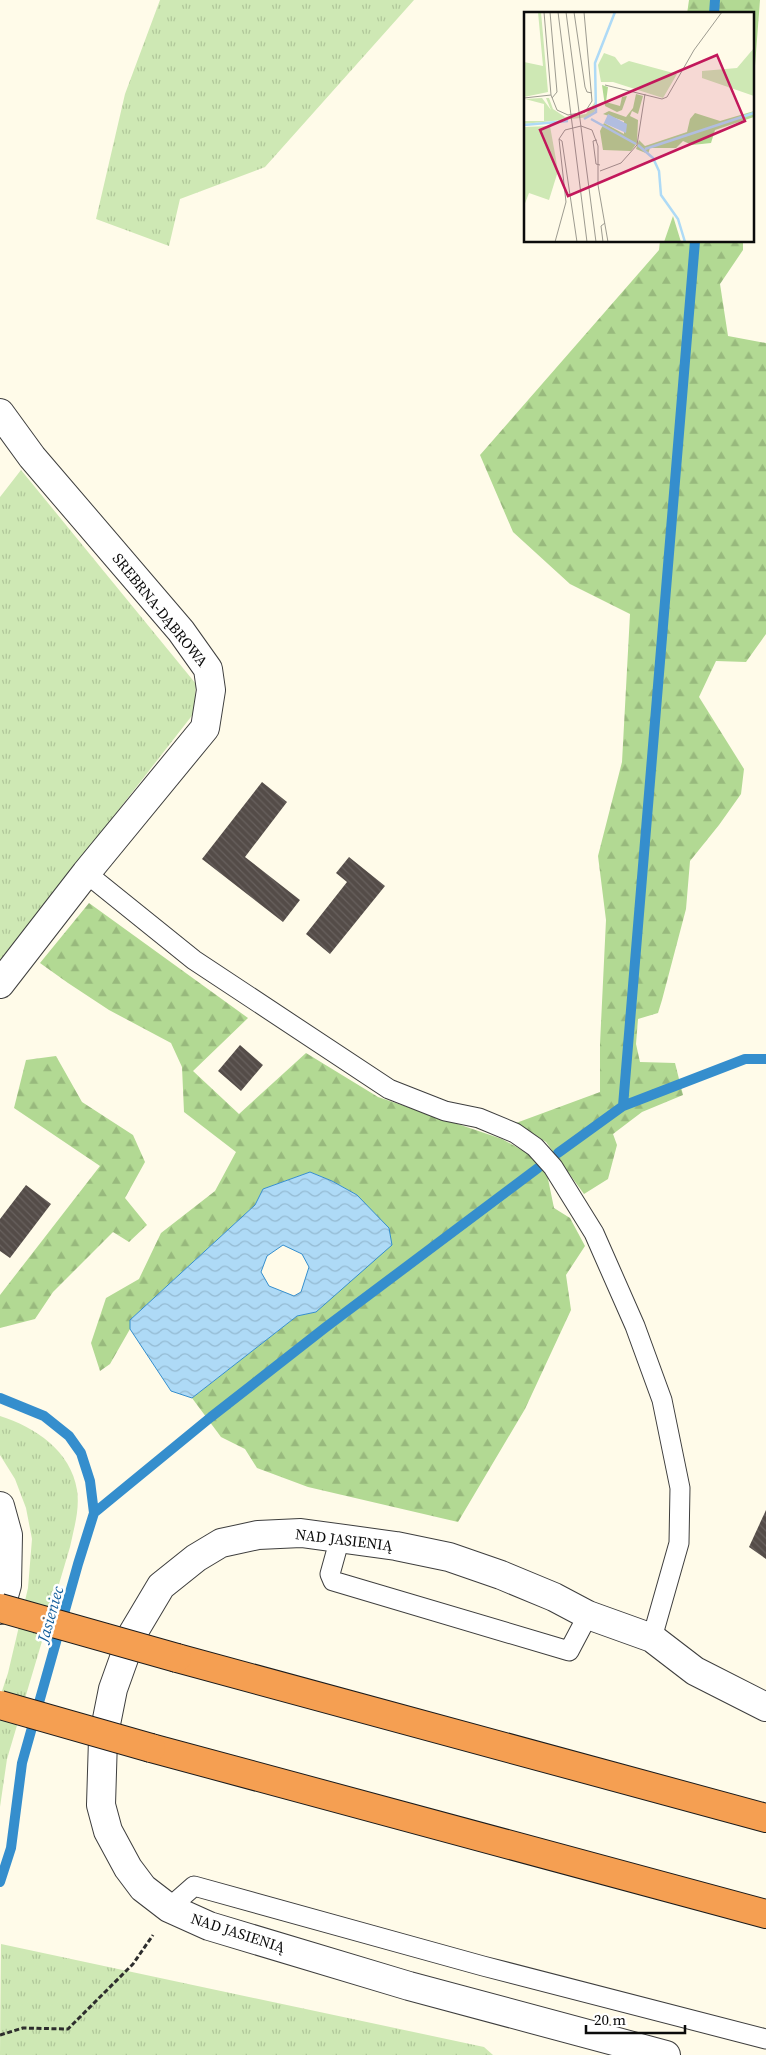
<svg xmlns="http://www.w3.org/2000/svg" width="766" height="2055" font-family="'Source Serif 4',serif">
	<defs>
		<pattern id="grass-tufts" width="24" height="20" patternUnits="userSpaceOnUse" patternTransform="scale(1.25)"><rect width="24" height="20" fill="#cee8b4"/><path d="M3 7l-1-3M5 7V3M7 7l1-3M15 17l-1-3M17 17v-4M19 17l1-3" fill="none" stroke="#b0c699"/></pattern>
		<pattern id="forest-firs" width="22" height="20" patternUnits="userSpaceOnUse" patternTransform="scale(1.25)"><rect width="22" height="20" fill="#b2d993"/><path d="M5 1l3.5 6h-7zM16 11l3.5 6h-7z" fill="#98b97d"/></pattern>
		<pattern id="water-waves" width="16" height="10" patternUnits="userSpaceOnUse" patternTransform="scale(1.25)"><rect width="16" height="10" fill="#aedaf6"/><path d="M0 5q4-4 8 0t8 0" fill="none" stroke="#94bad2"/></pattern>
		<pattern id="building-back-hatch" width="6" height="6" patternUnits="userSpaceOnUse" patternTransform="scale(1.25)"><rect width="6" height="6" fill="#544c48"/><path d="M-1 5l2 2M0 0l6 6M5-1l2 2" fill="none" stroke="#68615e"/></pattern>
	</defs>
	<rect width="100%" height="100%" fill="#fffbe9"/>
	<path fill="url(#grass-tufts)" d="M160,0H414L265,167L180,199L169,246L96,219L125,94Z
		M21,470L196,684L194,713L0,962V497Z
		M0,1416C35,1427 71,1451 77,1490C80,1509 74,1528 70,1547L7,1759L0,1807V1697L8,1673L28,1588L32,1539L26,1508L15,1479L0,1455Z
		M1,1944L484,2047L493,2055H0Z"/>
	<path fill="url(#forest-firs)" d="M689,0H760L752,105V14H687Z
		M660,241H743V250L720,284L728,336L766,343V634L746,662L716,661L699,697L744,769L741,794L719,825L690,861L686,909L662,1000L658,1013L638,1019L636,1044L640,1062L675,1063L683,1095L642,1112L613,1134L617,1145L608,1179L584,1194L546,1142L516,1123L600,1092V1044L606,920L598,856L622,762L630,614L570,584L513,532L480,455L659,250Z
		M89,903L248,1018L193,1071L239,1114L306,1053L378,1097L502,1139L529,1154L547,1174L554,1208L570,1218L585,1246L566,1275L571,1310L525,1409L458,1522L308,1487L257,1468L245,1449L221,1437L192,1398L297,1316L316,1312L357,1195L332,1181L310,1172L263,1189L255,1205L130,1320V1329L110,1364L100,1371L91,1343L106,1298L139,1279L161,1233L215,1191L236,1152L184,1112L182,1067L171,1043L109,1010L68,983L40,963Z
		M56,1056L82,1102L133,1135L145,1162L125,1198L147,1225L129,1242L113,1232L53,1292L35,1319L0,1328V1295L100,1166L14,1108L26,1060Z"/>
	<path fill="url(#water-waves)" stroke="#358ecd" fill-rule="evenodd" d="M310,1172L332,1181L357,1195L389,1228L392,1245L316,1312L297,1316L192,1398L171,1391L130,1329V1320L255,1205L263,1189ZM283,1245L302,1254L309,1267L301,1292L294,1296L269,1286L261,1272L267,1256Z"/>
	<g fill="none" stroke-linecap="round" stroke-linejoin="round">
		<path stroke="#358ecd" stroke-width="10" d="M714,14L715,0
			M623,1106L695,241
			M558,1153L623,1106L745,1059H766
			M0,1398L44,1416L69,1436L81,1453L90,1481L94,1513L78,1564L22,1763L11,1848L0,1882
			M94,1513L211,1417L326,1327L538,1168"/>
	</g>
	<path fill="url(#building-back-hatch)" d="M262,782L287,802L245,857L300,900L283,922L202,859Z
		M349,857L385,886L330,954L306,934L347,882L336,873Z
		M240,1045L263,1065L241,1091L218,1071Z
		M26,1185L51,1204L10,1258L0,1251V1219Z
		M766,1510V1559L749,1547Z"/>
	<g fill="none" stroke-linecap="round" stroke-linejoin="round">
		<g stroke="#3e3e3e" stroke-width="21">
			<path id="service" d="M86,873L194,960L389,1089L445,1111L479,1118L515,1133L535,1147L553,1167L594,1233L635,1326L662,1400L680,1488L679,1543L652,1638
				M340,1538L330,1574L333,1581L569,1651L588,1615
				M169,1908L194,1886L483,1966L766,2039"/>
		</g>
		<g stroke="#3e3e3e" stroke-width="30">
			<path id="minor" d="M0,413L32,457L181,631L208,669L211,690L205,728L86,873L0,984
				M0,1506L8,1535L7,1585L0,1610
				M666,2055L409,1986L209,1926L169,1908L143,1888L128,1868L108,1831L101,1805L103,1739L113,1689L133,1633L161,1586L196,1558L221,1543L258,1535L301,1533L396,1546L449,1557L501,1575L554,1597L588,1615L652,1638L695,1671L766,1707"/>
		</g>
		<g stroke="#1c1c1c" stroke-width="30">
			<path id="motorway" d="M177,1658L766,1818
				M151,1748L766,1914"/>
		</g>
		<path stroke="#2d2d2d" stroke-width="3" stroke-dasharray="5 2.5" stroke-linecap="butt" d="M0,2035L23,2028L68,2029L133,1964L153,1935"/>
		<use href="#service" stroke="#fff" stroke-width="19"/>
		<use href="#minor" stroke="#fff" stroke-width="28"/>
		<use href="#motorway" stroke="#f59f52" stroke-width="28"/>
		<g stroke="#1c1c1c" stroke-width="30" stroke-linecap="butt">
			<path id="motorway-bridge" d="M0,1608L177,1658
				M0,1705L151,1748"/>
		</g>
		<use href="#motorway-bridge" stroke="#f59f52" stroke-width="28"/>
	</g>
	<g text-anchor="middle" stroke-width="5" stroke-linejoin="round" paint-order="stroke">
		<g font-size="15" fill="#0b0b0b" stroke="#fff">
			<text transform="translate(160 610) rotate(51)" y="5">SREBRNA-DĄBROWA</text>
			<text transform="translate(344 1540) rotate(7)" y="5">NAD JASIENIĄ</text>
			<text transform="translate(238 1933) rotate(18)" y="5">NAD JASIENIĄ</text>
		</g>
		<g font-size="16" font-style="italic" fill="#155f9c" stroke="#fff">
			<text transform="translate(50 1614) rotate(-74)" y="6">Jasieniec</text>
		</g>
	</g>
	<g transform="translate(524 12)">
		<rect width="230" height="230" fill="#fffbe9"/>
		<path d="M14,0H17L24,80L0,85V50L19,54ZM230,36V84L178,66V59L213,56ZM80,41L91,45L97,53L105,49L153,62L139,86L89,70H77L74,53ZM18,86L27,98L22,86H25L29,97L41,105L62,102L71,90V99L66,105L0,112V109H20V92L1,87ZM26,114L34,159L25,188L5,181L0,194V115Z" fill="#cee8b4"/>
		<path d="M78,73L84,75L82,90L96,94L98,85L103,84L98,98L93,100L81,94ZM112,82L119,84L114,102L108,99L106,104L114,108L113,131L107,139L79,138L76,119L80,111L100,122V109L79,102L85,99L102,105L109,96ZM230,99V105L191,118L187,131L168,133L159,129L152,136H126L124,142L112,137L115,128L121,134L163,120L166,107L171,101L196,109ZM149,204L157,230H140Z" fill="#b2d993"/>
		<path d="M84,102L103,112L102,121L80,111Z" fill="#aedaf6"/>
		<path fill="none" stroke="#aedaf6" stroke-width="2.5" d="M60,107L72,100L71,51L91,0M67,107L112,132M0,113L44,109M114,133L129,146L135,159L137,183L154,207L161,230M121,137L230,101"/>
		<path fill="none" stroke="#9d9b90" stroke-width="1" d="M20,0L27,83L33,98L44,103L61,100L68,89L60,0M26,0L33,80L28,86M34,0L63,230M42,0L72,230M50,0L61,75L63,80L68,81M81,73L138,87L143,85L170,38L198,0M0,86L27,83M35,127L38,129L53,230M73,128L69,129L72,152L76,153M76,159L97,151L113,133L121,82M31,230L42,190L35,127L41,118L57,114L68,118L74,134V173L84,230M79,230L77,214L81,211"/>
		<path fill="#c2185b" fill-opacity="0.15" stroke="#c2185b" stroke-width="2.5" d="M193,43L221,109L44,184L16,118Z"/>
		<rect width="230" height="230" fill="none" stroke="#0b0b0b" stroke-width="2.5"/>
	</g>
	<path d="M586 2025v8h99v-8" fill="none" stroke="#0b0b0b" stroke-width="2.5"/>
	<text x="594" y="2025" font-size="15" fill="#0b0b0b" stroke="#ffffff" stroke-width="4" paint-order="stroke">20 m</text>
</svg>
